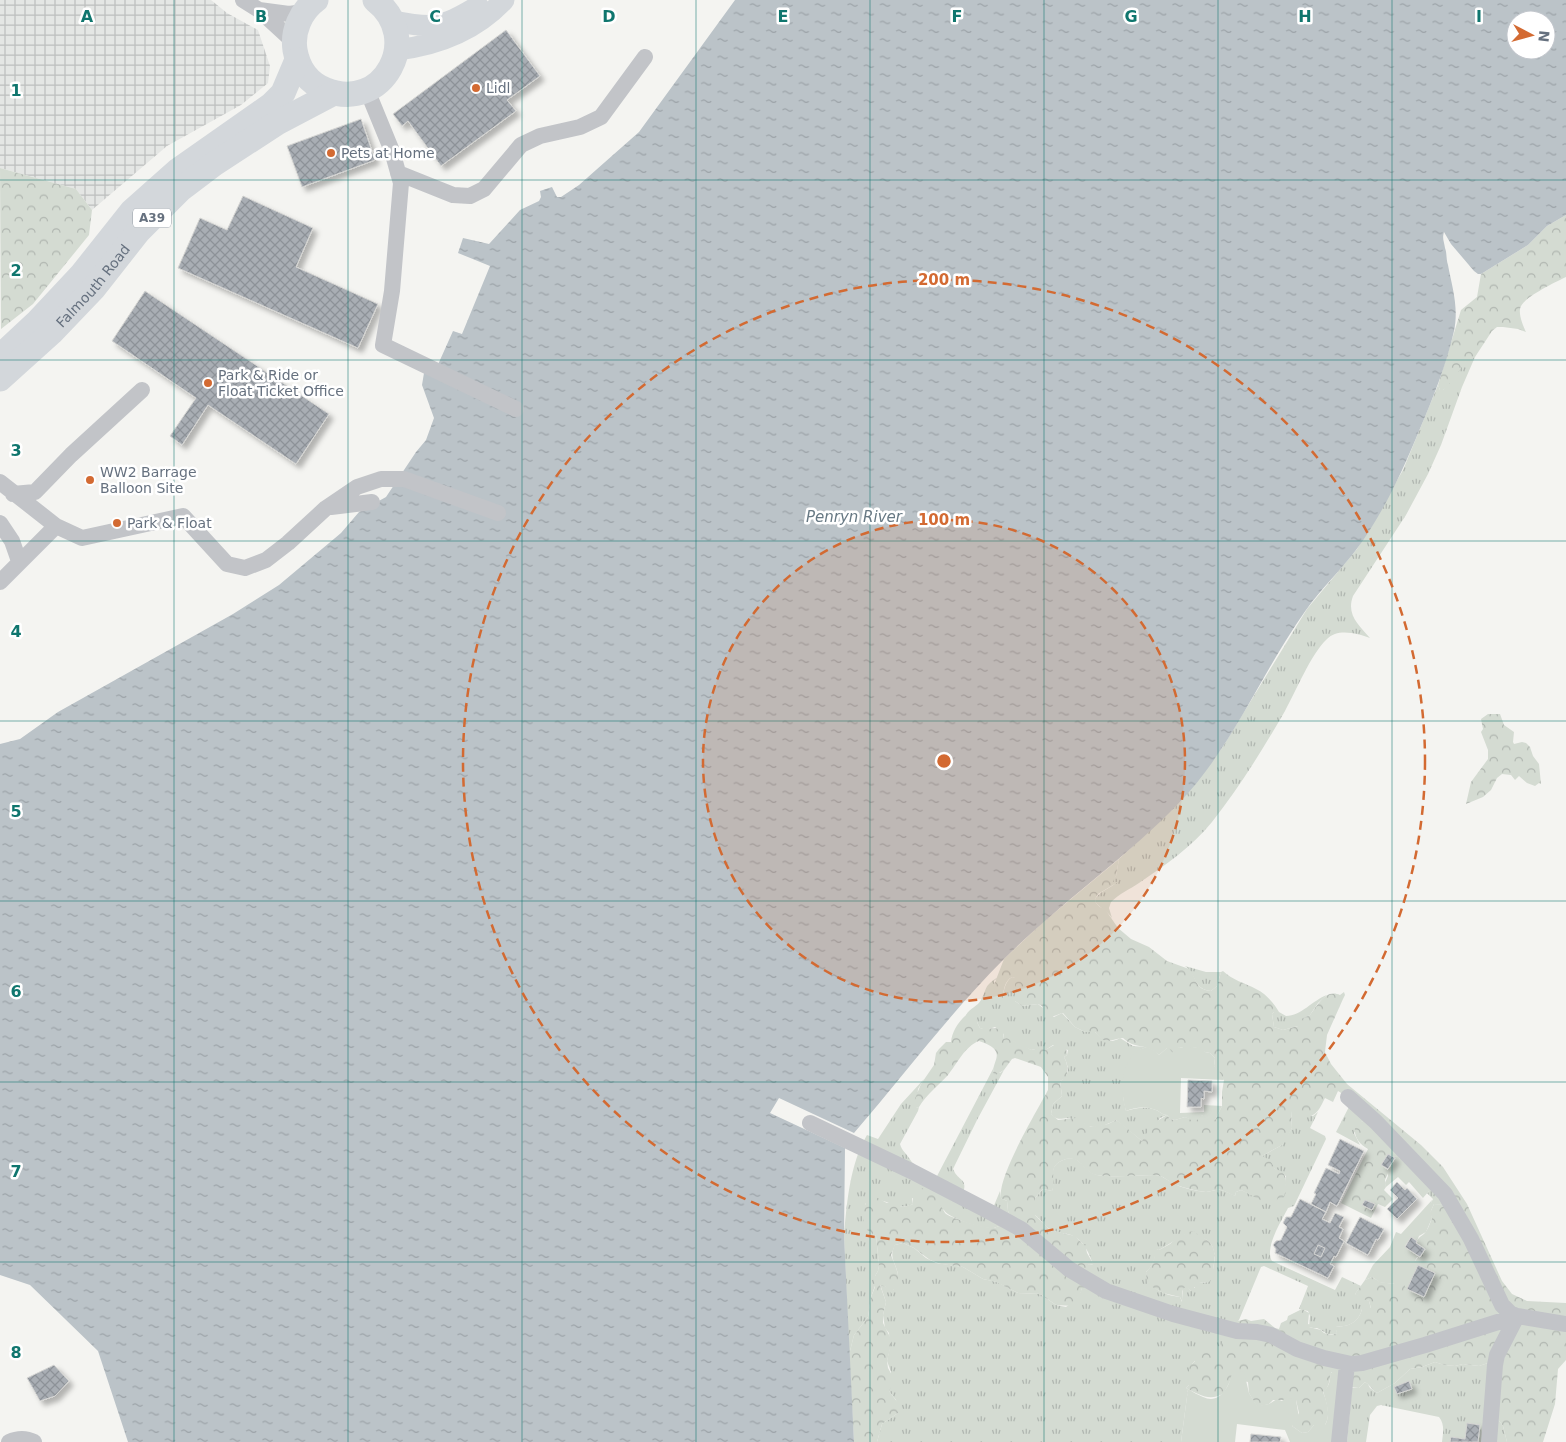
<svg xmlns="http://www.w3.org/2000/svg" width="1566" height="1442" font-family="'DejaVu Sans',sans-serif">
	<defs>
		<pattern id="industrial-grid" width="8" height="8" patternUnits="userSpaceOnUse" patternTransform="scale(1.25)"><rect width="8" height="8" fill="#e4e6e4"/><path d="M0 4h8M4 0v8" fill="none" stroke="#bdbfbe"/></pattern>
		<pattern id="grass-tufts" width="24" height="20" patternUnits="userSpaceOnUse" patternTransform="scale(1.25)"><rect width="24" height="20" fill="#d4dbd2"/><path d="M3 7l-1-3M5 7V3M7 7l1-3M15 17l-1-3M17 17v-4M19 17l1-3" fill="none" stroke="#b0b6b0"/></pattern>
		<pattern id="forest-crowns" width="20" height="18" patternUnits="userSpaceOnUse" patternTransform="scale(1.25)"><rect width="20" height="18" fill="#d4dbd2"/><path d="M2 6a3 3 0 1 1 6 0M12 15a3 3 0 1 1 6 0" fill="none" stroke="#b0b6b0"/></pattern>
		<pattern id="water-ripples" width="26" height="14" patternUnits="userSpaceOnUse" patternTransform="scale(1.25)"><rect width="26" height="14" fill="#bbc3c8"/><path d="M2 4q2-2 4 0t4 0M15 11q2-2 4 0t4 0" fill="none" stroke="#9ca3a8"/></pattern>
		<pattern id="building-cross-hatch" width="8" height="8" patternUnits="userSpaceOnUse" patternTransform="scale(1.25)"><rect width="8" height="8" fill="#a9aeb4"/><path d="M0 0l8 8M0 8l8-8" fill="none" stroke="#8d9298"/></pattern>
		<filter id="shadow"><feDropShadow dx="4.5" dy="4.5" stdDeviation="2.5" flood-color="#0004"/></filter>
	</defs>
	<rect width="100%" height="100%" fill="#f4f4f1"/>
	<path fill="url(#industrial-grid)" d="M0,0H211L227,13L258,30L270,66L268,83L241,105L167,146L92,210L76,189L0,168Z"/>
	<path fill="url(#grass-tufts)" fill-rule="evenodd" d="M1475,357L1462,387L1441,445L1428,474L1406,515L1353,596C1346,615 1359,625 1370,638C1357,633 1337,628 1327,639C1311,654 1296,691 1285,711C1263,749 1239,788 1212,822C1192,847 1165,865 1139,883C1130,889 1119,894 1111,902L1109,908L1112,918C1107,911 1102,909 1096,903L1095,899C1101,890 1110,889 1117,882H1113V878L1116,876L1119,859L1181,801L1222,748L1307,609L1357,549L1403,470L1438,385L1440,390H1443L1467,359Z
		M1185,966L1206,972H1221L1217,986L1211,991C1193,989 1197,975 1185,966Z
		M998,977L994,981L998,996L1003,1000C1003,992 1005,981 1012,977L1015,978V1001L1022,1006L1038,1004L1054,1017L1062,1013L1075,1027L1085,1032H1095C1103,1041 1110,1044 1120,1038L1133,1046L1147,1047C1127,1052 1127,1080 1123,1097L1126,1111C1135,1108 1146,1106 1156,1110C1161,1112 1162,1115 1167,1115L1160,1118L1142,1141L1116,1120C1108,1124 1097,1129 1088,1126C1083,1123 1079,1120 1073,1119C1064,1116 1058,1123 1051,1114L1053,1104L1062,1096L1060,1081C1070,1076 1069,1066 1064,1057L1067,1055L1068,1050L1053,1045L1044,1051L1036,1049L1031,1050C1022,1046 1013,1040 1003,1039L1004,1034L995,1027L986,1030L980,1028L977,1022L966,1015C970,1008 978,1006 981,1000C988,987 983,987 998,977Z
		M1327,995L1318,1003L1310,1015L1298,1021V1026L1283,1030L1274,1027L1272,1014L1274,1012H1279L1286,1016C1301,1016 1313,1000 1327,995Z
		M994,1067L993,1072L1000,1073L1004,1070L977,1120L953,1169C959,1183 969,1177 962,1196L993,1208L1000,1191L1001,1198L1007,1201L1008,1211L1011,1217C1006,1221 1001,1226 994,1228C985,1230 948,1218 944,1210L912,1198L913,1204C894,1214 883,1191 865,1204L870,1232L876,1236L879,1264L878,1271L875,1276V1286L871,1297L868,1317L854,1335L849,1355L844,1235C847,1201 850,1164 867,1135L878,1139L901,1104L924,1079L918,1089L916,1108L919,1107L918,1111L900,1144C902,1151 906,1153 909,1158C915,1168 925,1172 936,1178Z
		M1352,1101L1373,1119L1361,1122L1362,1127H1358L1354,1133L1360,1145L1336,1132Z
		M1291,1110L1313,1116L1318,1112L1310,1128L1325,1136L1326,1139L1294,1206L1288,1208C1282,1220 1264,1248 1272,1261L1335,1290L1342,1277L1361,1286L1355,1294L1369,1301L1371,1309H1362C1359,1322 1348,1328 1336,1326L1337,1333C1325,1337 1327,1332 1317,1328C1315,1328 1312,1328 1309,1327L1310,1316L1308,1311L1299,1309L1308,1286L1264,1266L1261,1267L1239,1320L1228,1333L1227,1338L1217,1349L1201,1354L1192,1364H1189V1385L1186,1388L1188,1389L1181,1442H877L882,1424L898,1413L896,1400L889,1391L891,1372L887,1361L890,1347L889,1333L885,1328L883,1315L886,1302L880,1284L893,1290C907,1268 885,1263 895,1245L903,1243L914,1248L926,1258L936,1263L963,1267L983,1279L997,1282L1018,1293L1040,1294L1056,1305L1066,1307C1084,1295 1082,1289 1084,1269L1089,1264L1093,1265C1090,1254 1083,1239 1071,1235C1065,1233 1058,1233 1052,1230C1044,1227 1041,1219 1035,1215V1198L1043,1189L1052,1191C1056,1180 1047,1168 1061,1161C1080,1151 1083,1172 1097,1175C1117,1178 1136,1175 1155,1175C1162,1175 1167,1180 1173,1183C1181,1188 1196,1191 1206,1192C1211,1192 1216,1189 1221,1190C1226,1191 1231,1194 1235,1196L1236,1192L1241,1190L1259,1198L1284,1197L1286,1176L1275,1169L1262,1156L1282,1145L1292,1128ZM1197,1234L1199,1237C1221,1241 1215,1267 1209,1282L1199,1283L1191,1291L1186,1286L1183,1288L1182,1302L1180,1297C1164,1295 1149,1289 1146,1272C1152,1267 1157,1256 1155,1249L1159,1250L1184,1235Z
		M1425,1172L1443,1205L1434,1204L1430,1213V1205L1433,1199L1427,1193L1429,1191Z
		M1435,1362L1444,1365L1455,1366L1463,1364L1479,1366L1488,1363L1497,1418L1503,1426L1507,1442H1442C1443,1434 1445,1424 1439,1417L1381,1405L1377,1406L1370,1415L1366,1442H1347L1352,1388H1359L1365,1382L1368,1384L1370,1388L1377,1393L1395,1383L1410,1369L1422,1367Z"/>
	<path fill="url(#forest-crowns)" d="M0,168L76,189L92,210L89,235L33,304L1,329Z
		M1566,215V277C1556,282 1521,298 1520,309C1519,316 1523,326 1526,332L1518,329L1503,327H1497L1492,331L1475,357L1467,360L1447,387L1443,390H1440L1438,385L1461,310L1477,297L1481,274L1528,245L1547,226Z
		M1488,714H1500L1504,725L1514,732L1513,742L1514,744L1522,742L1526,743L1530,747L1533,756L1539,764L1541,784L1539,783L1535,786L1527,783L1519,776L1515,780L1511,775L1502,774L1497,778L1491,790L1483,797L1466,804L1471,782L1488,759V750L1481,732L1483,729L1481,719Z
		M1119,859L1116,876L1113,879V882H1118L1098,894L1095,899L1096,903L1100,907L1105,909L1118,928L1131,939L1149,947L1167,961L1189,969C1198,979 1194,989 1211,991L1217,986L1221,972L1223,971C1232,980 1245,983 1256,989C1265,993 1274,1003 1279,1012H1274L1272,1014L1274,1027L1283,1030L1298,1026L1296,1018L1301,1019L1310,1015C1317,1006 1326,988 1340,995L1344,992L1345,995L1343,999L1327,1035L1325,1052L1331,1064L1347,1084L1421,1145L1443,1167L1467,1204L1502,1281L1512,1294L1527,1301L1566,1303V1360L1558,1369L1555,1404L1543,1442H1507L1503,1426L1497,1418L1488,1363L1479,1366L1463,1364L1455,1366L1444,1365L1435,1362L1422,1367L1410,1369L1395,1383L1377,1393C1372,1390 1370,1385 1365,1382L1359,1388L1349,1387L1331,1372C1330,1379 1329,1388 1323,1392C1327,1402 1331,1415 1325,1425H1314L1308,1432L1302,1433L1292,1426L1299,1413L1296,1400H1273L1269,1404L1257,1407L1249,1393L1248,1382L1231,1379L1224,1393C1210,1402 1200,1395 1186,1388L1189,1385V1364H1192L1195,1361V1354H1201L1202,1350C1223,1354 1225,1335 1234,1322L1246,1319L1251,1321L1264,1319L1275,1328L1279,1329L1281,1323L1287,1320L1288,1316L1302,1309L1309,1313L1308,1324L1311,1325L1309,1327L1321,1330L1324,1333L1331,1335L1337,1333L1335,1326C1348,1328 1359,1322 1362,1309L1371,1308L1369,1301L1360,1298L1355,1294L1365,1280L1372,1277L1380,1282L1394,1284L1415,1264V1261L1425,1249L1416,1243C1418,1238 1420,1237 1424,1234C1428,1230 1430,1223 1432,1218L1430,1213L1434,1204L1447,1205L1346,1096L1338,1091L1333,1102L1325,1098C1319,1110 1316,1118 1301,1117C1296,1116 1294,1115 1291,1111L1292,1128L1286,1140L1282,1145L1262,1156L1270,1160L1275,1169C1290,1172 1286,1185 1284,1197L1281,1199L1278,1198L1275,1204L1266,1203L1241,1190L1236,1192L1235,1196C1231,1195 1226,1191 1221,1190C1216,1189 1211,1192 1206,1192C1197,1191 1185,1188 1176,1185C1169,1182 1163,1175 1155,1175C1136,1175 1117,1178 1097,1175C1083,1173 1080,1151 1061,1161C1047,1168 1057,1180 1052,1191L1043,1189L1035,1198V1215L1050,1230L1075,1236L1083,1244H1087L1089,1247L1086,1248L1087,1253L1094,1265L1089,1264L1087,1268L1084,1269L1086,1287L1082,1288L1080,1295L1075,1301L1076,1304L1074,1306L1056,1305L1040,1294L1018,1293L996,1282L983,1279L963,1267L941,1264L930,1260L914,1248L903,1243L895,1245L891,1255C895,1266 904,1281 893,1290V1295L886,1287L880,1285L886,1302L883,1315V1323L892,1341L887,1361L888,1368L894,1379L889,1391L898,1403V1413L882,1424L877,1442H854L849,1355L854,1335L868,1317L871,1297L875,1287V1276L878,1271L879,1264L876,1236C873,1234 868,1232 866,1228C860,1218 863,1191 880,1199C882,1200 884,1202 887,1203L892,1202C898,1207 906,1208 913,1204V1193C921,1186 925,1188 934,1192C938,1198 941,1207 945,1213C949,1218 987,1229 994,1228C1001,1226 1006,1221 1011,1217L1008,1211L1007,1201L1001,1198C997,1177 1037,1111 1048,1090V1077L1041,1067L1015,1058L1012,1059L1004,1070L994,1076C989,1061 1011,1052 979,1041C965,1046 957,1064 948,1075C938,1086 927,1094 919,1107L916,1108L912,1106L921,1084L934,1065L936,1053L939,1049L946,1042H951C952,1030 961,1018 971,1011L977,1012V1022L980,1028C989,1031 996,1025 1004,1031L1003,1039L1007,1038C1016,1043 1023,1044 1031,1050L1040,1048L1045,1050L1058,1043L1066,1046L1067,1055L1064,1057C1068,1064 1068,1070 1066,1078L1060,1081L1062,1096L1053,1104L1051,1114L1058,1120L1076,1118L1091,1127L1108,1124L1116,1120L1122,1124L1142,1141L1152,1124L1167,1115L1170,1119L1175,1120L1185,1117L1190,1119L1202,1115L1215,1120L1222,1106V1092L1224,1080L1214,1066L1215,1058L1210,1053L1205,1052L1197,1047L1188,1049L1179,1047L1176,1053H1172L1167,1048L1159,1055C1144,1042 1136,1050 1123,1038C1109,1039 1107,1047 1095,1032H1085L1075,1027L1063,1013C1055,1015 1053,1018 1045,1015L1042,1006L1038,1004L1022,1006L1015,1001V978L1012,977C1004,981 1003,992 1003,1001L992,990L1004,959L1041,924Z
		M1365,1120L1405,1153L1398,1160L1396,1156L1393,1157L1388,1154L1381,1165L1389,1171L1385,1180L1386,1187L1384,1190L1393,1199L1385,1207L1378,1204L1371,1218L1341,1203L1368,1149C1360,1144 1354,1138 1355,1128L1361,1126V1122Z
		M1194,1231C1199,1236 1202,1236 1207,1240C1218,1248 1214,1261 1213,1271L1215,1273L1209,1282L1199,1283L1200,1287H1194V1291H1191L1186,1287C1180,1289 1183,1297 1183,1303L1180,1297L1163,1293L1147,1284L1146,1272C1152,1267 1157,1255 1154,1248L1159,1250L1170,1244L1181,1234L1184,1235L1188,1232Z"/>
	<path fill="#d4dbd2" d="M1147,1047L1155,1051L1159,1055L1168,1047L1172,1052L1176,1053L1175,1049L1179,1047C1188,1050 1195,1045 1203,1048L1205,1052L1210,1053L1215,1058L1214,1066L1218,1069L1224,1080L1181,1078L1180,1113L1204,1112V1105L1222,1106L1215,1120L1210,1122L1202,1115L1195,1122L1185,1117L1175,1120L1170,1119L1167,1115C1162,1115 1161,1112 1156,1110C1146,1106 1135,1107 1126,1111C1119,1090 1121,1053 1147,1047Z
		M1396,1156L1399,1159L1401,1156L1430,1186L1429,1191L1423,1198L1409,1182L1406,1185L1398,1177L1386,1187L1385,1183L1388,1176V1169L1394,1158L1393,1157Z
		M1432,1200L1430,1208L1432,1218L1426,1232L1419,1236L1417,1241L1411,1237L1405,1246L1420,1257H1417L1415,1261V1264L1418,1265L1407,1289L1405,1287V1284C1403,1285 1382,1283 1379,1282C1378,1281 1374,1278 1372,1277L1365,1280L1373,1265L1390,1247L1396,1232L1401,1234Z
		M1239,1371L1244,1372L1249,1393L1257,1406L1269,1404L1277,1399L1282,1401L1286,1397L1296,1400L1299,1418L1292,1426L1302,1433L1308,1432L1314,1425H1325C1331,1415 1326,1401 1323,1391C1329,1388 1331,1379 1330,1372L1335,1374L1344,1384L1338,1442H1290L1285,1430L1237,1424L1235,1442H1181L1188,1389C1193,1392 1198,1395 1203,1397C1220,1405 1230,1386 1232,1372Z"/>
	<path fill="url(#water-ripples)" fill-rule="evenodd" d="M735,0H1566V215L1547,226L1528,245L1481,274H1478L1474,271L1451,244L1444,232C1442,239 1444,241 1445,248C1447,253 1446,259 1448,265C1452,287 1459,307 1454,331C1446,366 1433,398 1419,431C1402,472 1383,514 1356,550C1340,571 1321,589 1306,610C1261,673 1234,745 1180,802C1125,859 1060,903 1004,959C950,1013 904,1075 854,1133L779,1098L770,1113L845,1148L844,1235L854,1442H128L98,1351L30,1285L0,1275V744L20,739L58,712L233,614L279,585L341,533L359,512L386,497L416,452L426,440L434,418L422,385L424,373L436,369L453,331L462,334L490,266L458,253L463,238L489,244L520,210L539,201L541,197L540,191L552,187L557,197H561L579,185L639,132ZM1516,20H1546V50H1516Z"/>
	<path fill="url(#building-cross-hatch)" stroke="#d5d5d3" filter="url(#shadow)" d="M506,30L540,76L507,100L516,111L441,166L408,121L402,126L393,114Z
		M361,119L375,160L302,187L287,146Z
		M243,196L313,228L296,267L378,304L358,348L178,268L200,218L227,230Z
		M145,291L329,414L296,464L208,405L182,445L170,436L196,398L112,341Z
		M1188,1080L1212,1081V1092L1204,1091V1099L1201,1098V1107H1187Z
		M1340,1139L1364,1151L1337,1206L1330,1202L1326,1212L1311,1204L1316,1194L1314,1193L1326,1168L1339,1174L1340,1171L1328,1165Z
		M1388,1154L1395,1158L1388,1169L1381,1165Z
		M1397,1182L1405,1190L1407,1188L1417,1199L1397,1219L1387,1209L1398,1198L1390,1190Z
		M1300,1199L1326,1212L1322,1219L1330,1223L1335,1213L1344,1217L1339,1227L1343,1229L1339,1238L1344,1241L1336,1257L1334,1256L1330,1264L1334,1266L1328,1278L1275,1253L1276,1249L1273,1245L1276,1241L1281,1240L1287,1227L1283,1223L1286,1217H1291Z
		M1365,1200L1375,1204L1372,1210L1362,1205Z
		M1360,1217L1384,1229L1378,1240L1376,1239L1368,1255L1346,1243Z
		M1411,1237L1417,1241L1416,1243L1425,1249L1420,1257L1405,1247Z
		M1318,1245L1325,1248L1321,1257L1314,1254Z
		M1418,1265L1435,1273L1424,1297L1407,1289Z
		M54,1365L69,1381L55,1396L40,1401L27,1378Z
		M1409,1381L1412,1389L1397,1394L1394,1387Z
		M1467,1423L1480,1425L1478,1442H1450L1451,1437L1465,1439Z
		M1251,1434L1281,1437L1280,1442H1250Z"/>
	<g fill="none" stroke-linecap="round" stroke-linejoin="round">
		<path stroke="#c2c4c8" stroke-width="16" d="M243,0L259,10L294,42
			M259,10L289,14L304,12
			M367,90L392,151L401,183L392,291L383,345L516,409
			M398,173L453,195L470,196L484,189L521,145L540,136L580,127L601,117L645,57
			M0,482L56,526L0,582
			M13,494L35,492L71,455L142,390
			M331,507L372,502
			M0,523L12,541L19,561
			M56,526L82,538L183,516L227,564L245,568L266,560L288,543L326,508L357,487L381,479H404L498,513
			M1348,1097L1376,1122L1445,1194L1471,1239L1502,1305L1510,1313L1517,1316L1497,1355L1495,1365L1489,1442
			M810,1123L911,1171L990,1212L1021,1229L1069,1269L1106,1291L1173,1314L1237,1331L1257,1332L1271,1335L1297,1349L1324,1358L1351,1364L1362,1363L1425,1345L1517,1316L1566,1324
			M9,1442C18,1438 26,1438 34,1442
			M1339,1442L1347,1364"/>
		<path stroke="#d3d7db" stroke-width="21" d="M393,21C435,29 442,28 478,6
			M397,50C438,45 476,30 504,0"/>
		<g stroke="#d3d7db" stroke-width="25">
			<path d="M316,0C301,11 292,31 295,50C298,68 308,83 326,90C383,113 424,38 375,0"/>
			<path d="M5,352L38,321L82,274L132,211L177,171L271,105L283,93L297,60"/>
			<path id="s1" d="M0,379L51,333L94,288L138,232L181,189L214,164L277,123L334,93"/>
		</g>
	</g>
	<path fill="none" stroke="#0f766e" stroke-width="1" stroke-opacity="0.55" d="M174,0V1442M348,0V1442M522,0V1442M696,0V1442M870,0V1442M1044,0V1442M1218,0V1442M1392,0V1442M0,180H1566M0,360H1566M0,541H1566M0,721H1566M0,901H1566M0,1082H1566M0,1262H1566"/>
	<circle cx="944" cy="761" r="241" fill="#d36a32" fill-opacity=".12"/>
	<g fill="none" stroke="#d36a32" stroke-width="2.5" stroke-dasharray="9 6">
		<circle cx="944" cy="761" r="241"/>
		<circle cx="944" cy="761" r="481"/>
	</g>
	<g fill="#d36a32" stroke="#fff" stroke-width="2">
		<circle cx="476" cy="88" r="5"/>
		<circle cx="331" cy="153" r="5"/>
		<circle cx="208" cy="383" r="5"/>
		<circle cx="90" cy="480" r="5"/>
		<circle cx="117" cy="523" r="5"/>
	</g>
	<g text-anchor="middle" stroke-width="5" stroke-linejoin="round" paint-order="stroke">
		<rect fill="#fff" stroke="#949ca5" stroke-width="1" x="133" y="208.5" width="38" height="19" rx="4"/>
		<g font-size="12" font-weight="bold" fill="#66717f">
			<text x="152" y="222">A39</text>
		</g>
		<g font-size="14" fill="#66717f" stroke="#fff" text-anchor="start">
			<text x="486" y="93">Lidl</text>
			<text x="341" y="158">Pets at Home</text>
			<text x="218" y="380">Park &amp; Ride or<tspan x="218" dy="16">Float Ticket Office</tspan></text>
			<text x="100" y="477">WW2 Barrage<tspan x="100" dy="16">Balloon Site</tspan></text>
			<text x="127" y="528">Park &amp; Float</text>
		</g>
		<g font-size="14" fill="#66717f" stroke="#fff">
			<text dy="5" stroke="none"><textPath href="#s1" startOffset="132">Falmouth Road</textPath></text>
		</g>
		<g font-size="15" font-style="italic" fill="#667883" stroke="#fff">
			<text x="854" y="522">Penryn River</text>
		</g>
	</g>
	<g font-size="16" text-anchor="middle" font-weight="bold" fill="#0f766e" stroke="#fff" stroke-width="5" stroke-linejoin="round" paint-order="stroke">
		<text x="87" y="22">A</text>
		<text x="261" y="22">B</text>
		<text x="435" y="22">C</text>
		<text x="609" y="22">D</text>
		<text x="783" y="22">E</text>
		<text x="957" y="22">F</text>
		<text x="1131" y="22">G</text>
		<text x="1305" y="22">H</text>
		<text x="1479" y="22">I</text>
		<text x="16" y="96">1</text>
		<text x="16" y="276">2</text>
		<text x="16" y="456">3</text>
		<text x="16" y="637">4</text>
		<text x="16" y="817">5</text>
		<text x="16" y="997">6</text>
		<text x="16" y="1177">7</text>
		<text x="16" y="1358">8</text>
	</g>
	<circle cx="944" cy="761" r="8" fill="#d36a32" stroke="#fff" stroke-width="2.5"/>
	<g font-size="15" text-anchor="middle" font-weight="bold" fill="#d36a32" stroke="#fff" stroke-width="5" stroke-linejoin="round" paint-order="stroke">
		<text x="944" y="285">200 m</text>
		<text x="944" y="525">100 m</text>
	</g>
	<g transform="translate(1531 35) rotate(96)"><circle r="24" fill="#ffffff" stroke="#c2c6cc"/>
	<path d="M0-4L9 19L0 12L-9 19Z" fill="#d36a32"/>
	<text y="-8" font-size="14" font-weight="bold" text-anchor="middle" fill="#66717f">N</text>
	</g>
</svg>
